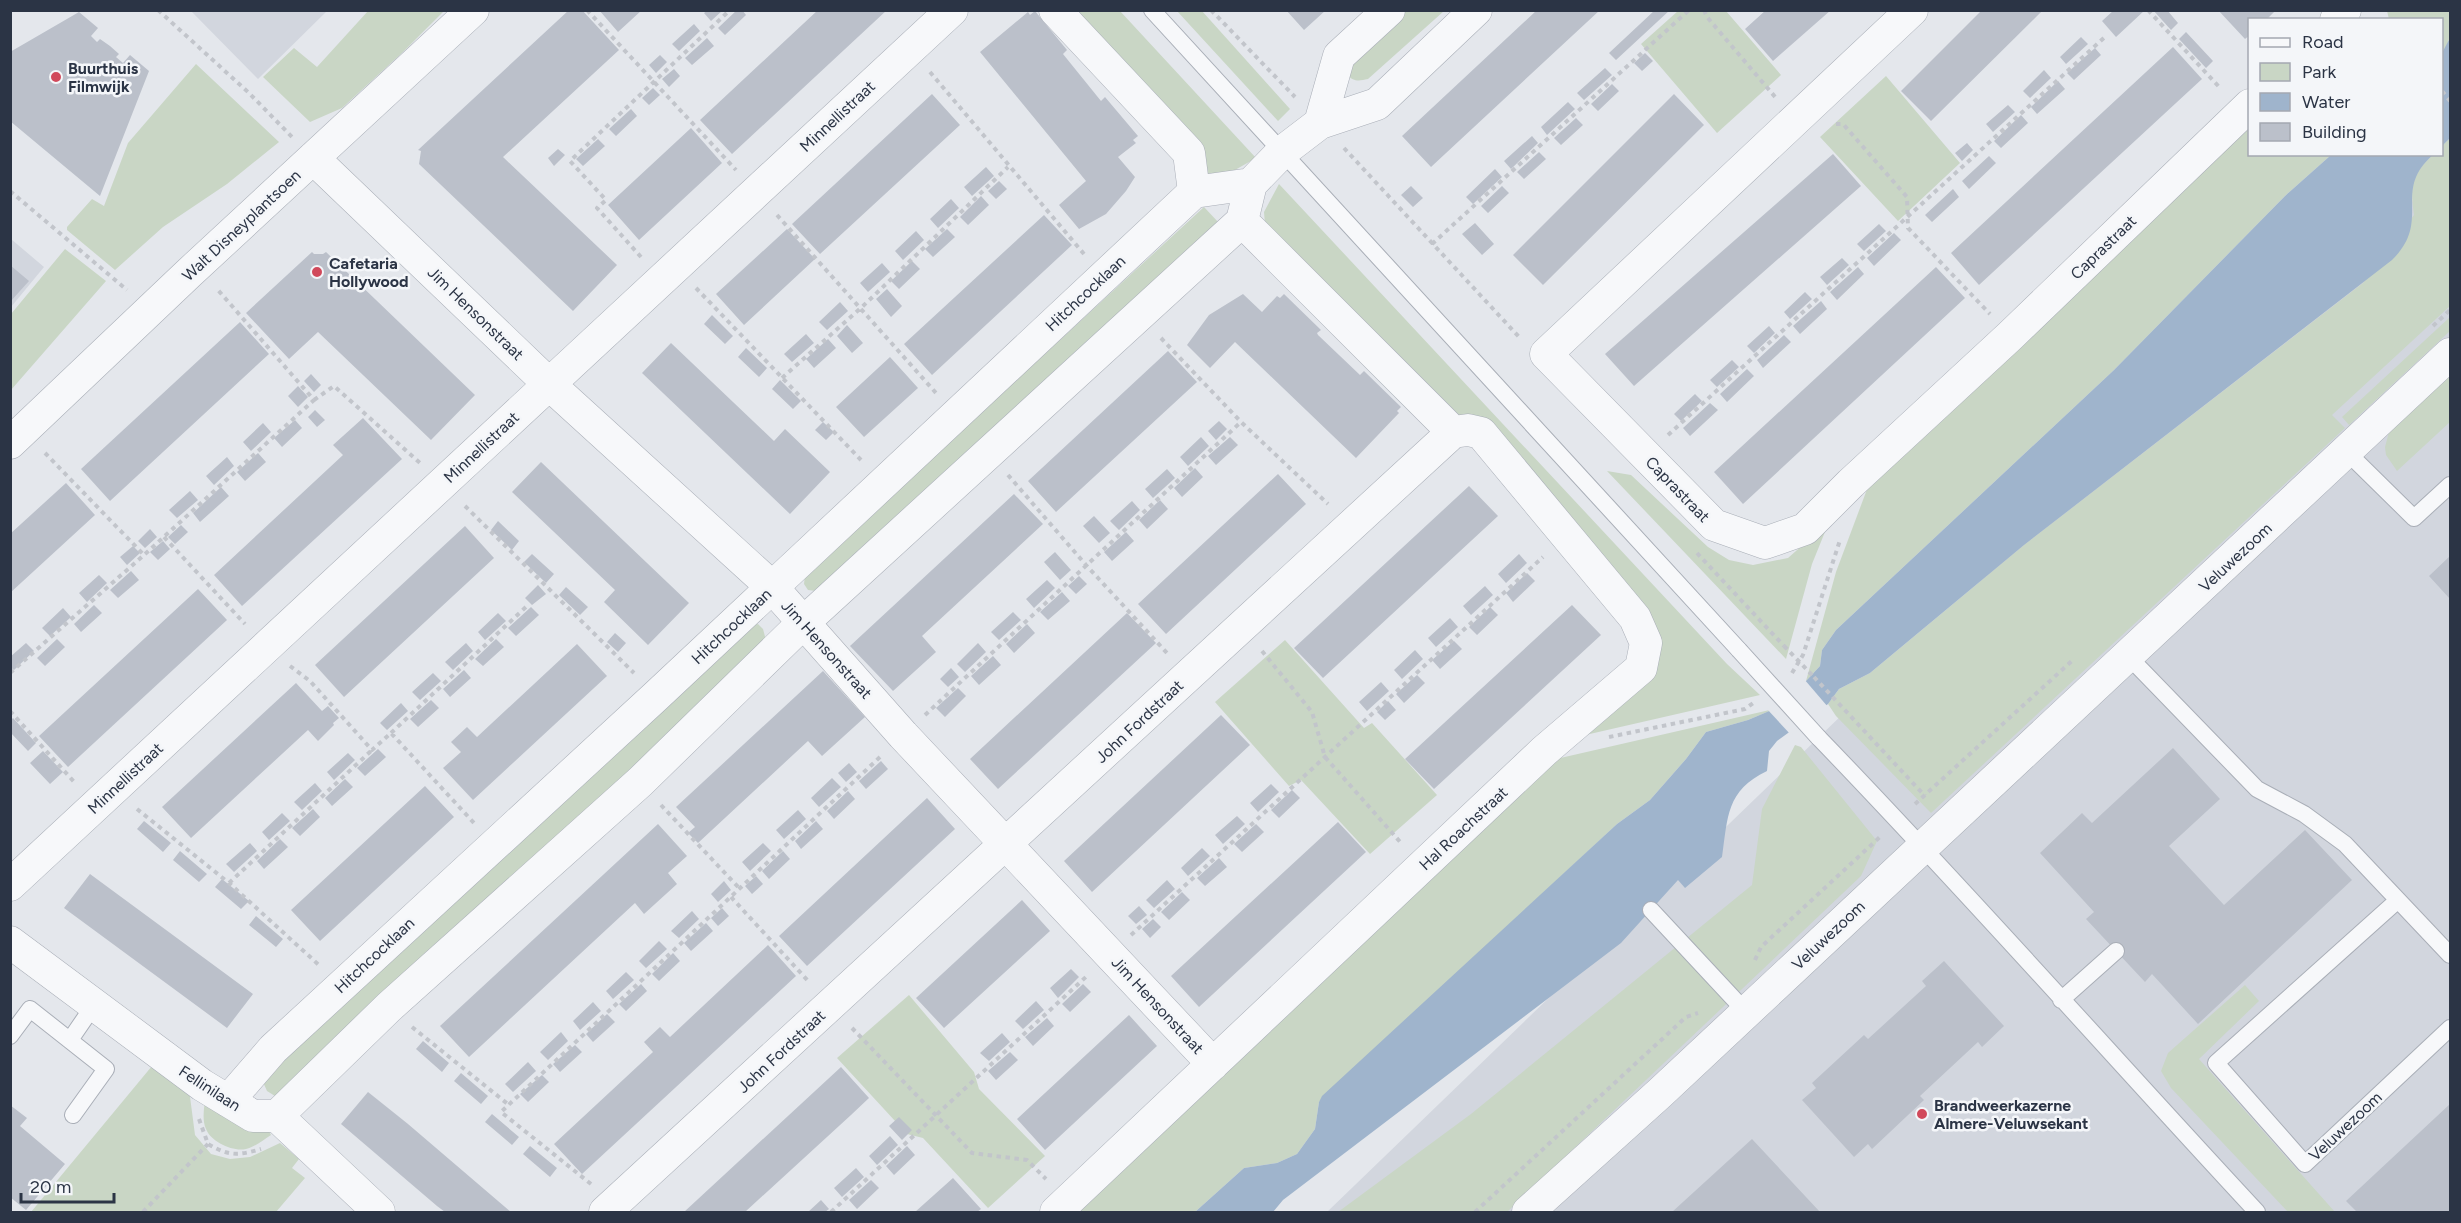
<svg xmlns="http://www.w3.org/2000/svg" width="2461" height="1223" font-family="Figtree,sans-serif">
	<rect width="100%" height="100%" fill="#e4e7ec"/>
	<path fill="#d2d6de" d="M191,11H327L258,79Z
		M2450,127V1212H1327L2422,155L2442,154V135Z
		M11,239L44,267L11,307Z"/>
	<path fill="#c9d6c5" d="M368,11H444L403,52L342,108L310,122L263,77L294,48L317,67Z
		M1077,11H1120L1256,158L1228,174L1208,178L1204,148Z
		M1177,11H1202L1290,109L1278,121Z
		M1405,11H1444L1368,79C1359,81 1354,82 1347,75L1348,63Z
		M1678,11H1726L1781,75L1717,133L1641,44Z
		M2387,11H2450C2450,26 2453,40 2442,53V20L2389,19Z
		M196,64L279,142L227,184L163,227L115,270L67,230V227L92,199L104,206L128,143Z
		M1886,76L1960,163L1898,221L1820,137Z
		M2249,124L2250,154L2331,155L2285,196L2114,370L1836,630L1822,650L1820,666L1806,681L1836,572L1869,484Z
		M2450,138V306L2332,415L2345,428L1931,813L1836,716L1828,704L1839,689L1870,673L2024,545L2363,283L2414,215C2410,187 2411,174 2433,155L2442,154V146Z
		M1279,184L1727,664L1760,695L1581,736L1658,652L1464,423L1265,225L1264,212Z
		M1204,207L1219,223L816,591L808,590L804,584L805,575Z
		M65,249L106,281L11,390V314Z
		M2450,317V331L2349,425L2342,417Z
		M2450,373V422L2397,471L2386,455L2385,447L2389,432Z
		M1607,471L1631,475L1708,547L1729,560L1753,565L1788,558L1829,522L1812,564L1786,659Z
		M758,624L763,629L767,644L275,1096L267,1091L263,1082L265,1075L750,626Z
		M1285,640L1364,728L1372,723L1437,795L1370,854L1301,780L1289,786L1215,702Z
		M1774,709L1748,720L1706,732L1686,759L1650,800L1617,824L1319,1102L1315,1129L1297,1154L1277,1163L1244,1168L1195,1212H1074L1556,759Z
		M1795,745L1801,747L1877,841L1861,876L1507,1212H1338L1471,1114L1752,885L1762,809Z
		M2245,985L2259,1001L2199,1059L2335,1212H2288L2171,1088L2161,1071L2168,1053Z
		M909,995L974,1072L979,1089L1045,1156L988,1208L923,1138L907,1134L837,1058Z
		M152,1066L189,1089L195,1135L211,1154L230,1159L250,1157L280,1143L299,1159L292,1168L305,1178L276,1212H31Z
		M205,1100L246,1130L269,1131L271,1135C263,1140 255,1147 246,1149C233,1152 211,1142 206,1129C202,1120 204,1109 205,1100Z"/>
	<path fill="#9fb4cc" d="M2450,38V138L2442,146V53Z
		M2331,155H2433C2391,191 2433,220 2392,260L2024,545L1870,673L1839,689L1828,704L1777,741L1769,751L1767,771C1726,791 1728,816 1722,857L1685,888L1678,880L1621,943L1283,1200L1273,1212H1195L1244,1168L1277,1163L1297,1154L1315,1129L1319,1102L1322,1096L1617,824L1650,800L1686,759L1706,732L1748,720L1774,709L1806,681L1820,666L1822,650L1836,630L2114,370L2285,196Z"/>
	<path fill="#e4e7ec" d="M1804,679L1828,707L1791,735L1767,709Z"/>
	<path fill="#bbc0ca" d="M569,10H582L619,50L503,157L617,265L573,311L419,164L421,151L418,150Z
		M599,10H642L618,32Z
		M708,10H723L711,21L704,13Z
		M737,10H742L746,15L725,35L718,28Z
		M818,10H887L732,154L700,120Z
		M1286,10H1326L1304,30Z
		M1537,10H1600L1431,167L1402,136Z
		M1655,10H1670L1616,60L1609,53Z
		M1766,10H1831L1773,61L1745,29Z
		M1982,10H2043L1931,121L1901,91Z
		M2114,10H2145L2116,37L2102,21Z
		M2153,10H2167L2178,23L2171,30Z
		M2218,10H2276L2266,20H2250V35L2245,39Z
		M1035,11L1067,50L1063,54L1101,101L1105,97L1138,136L1133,140L1136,143L1118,157L1135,177L1126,191L1106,214L1079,229L1059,205L1086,181L980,52L1028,12L1030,15Z
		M79,12L98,28L91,36L97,42L100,39L110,46L119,54L116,57L123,63L130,55L149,71L100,196L10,121V52Z
		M694,24L700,31L679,51L672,44Z
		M2186,32L2213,61L2206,68L2179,39Z
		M2081,37L2088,44L2066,64L2060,57Z
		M707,38L714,46L692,65L685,58Z
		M2173,47L2202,79L1979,285L1951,253Z
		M2095,48L2101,55L2074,80L2067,73Z
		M1645,53L1653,61L1642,71L1634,63Z
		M660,55L667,62L656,73L649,65Z
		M1605,68L1612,75L1584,100L1577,93Z
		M674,69L680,76L669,87L662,79Z
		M2044,70L2051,78L2030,98L2023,91Z
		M2058,81L2065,89L2037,114L2031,107Z
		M1612,84L1619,91L1598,111L1591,104Z
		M653,88L660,95L649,105L642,98Z
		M932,94L960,125L820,254L792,224Z
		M1674,94L1704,125L1543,285L1513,255Z
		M1568,102L1575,109L1547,135L1541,127Z
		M2008,105L2015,112L1993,132L1986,124Z
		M631,109L637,116L616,136L609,129Z
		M2021,115L2028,123L2001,148L1994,141Z
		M1576,118L1583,125L1561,145L1554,138Z
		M691,128L722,163L639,240L608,205Z
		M1532,136L1538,143L1511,169L1504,161Z
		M598,139L605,146L583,166L576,159Z
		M1967,143L1973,150L1962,161L1955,153Z
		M558,149L565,155L554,166L548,158Z
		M1539,152L1546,159L1524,179L1517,172Z
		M1833,154L1861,186L1634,386L1605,354Z
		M1989,156L1996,163L1969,189L1962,181Z
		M986,167L994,176L972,196L964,187Z
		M1495,169L1502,177L1473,204L1466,197Z
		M999,181L1007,189L996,199L988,191Z
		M1411,186L1423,198L1413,207L1401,195Z
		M1502,186L1509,193L1488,213L1481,206Z
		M1953,189L1959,197L1932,222L1925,215Z
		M981,196L989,205L968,225L960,217Z
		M951,199L959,208L938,228L930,219Z
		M1044,215L1072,245L932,375L904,344Z
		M1475,223L1494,244L1482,255L1462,234Z
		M1879,224L1886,231L1864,251L1857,244Z
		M787,229L815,259L744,325L716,294Z
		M947,229L955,237L933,257L925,249Z
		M916,231L924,240L903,260L895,251Z
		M1894,233L1901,240L1874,266L1867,258Z
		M312,252L314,254H323L326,252L475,395L431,440L318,332L289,359L246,313Z
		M1842,258L1849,265L1827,285L1820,277Z
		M912,261L920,269L899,289L891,281Z
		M882,263L890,272L868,292L860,283Z
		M10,265L29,281L10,302Z
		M1858,267L1864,274L1837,300L1830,292Z
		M1936,267L1965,298L1743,504L1714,472Z
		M887,289L902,306L891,317L876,299Z
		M1805,292L1812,299L1790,319L1784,312Z
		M1243,294L1262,312L1277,296L1280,298L1284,294L1321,330L1317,333L1318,335L1360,375L1364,371L1401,407L1397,411L1399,413L1356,458L1235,342L1210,368L1187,345L1209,315Z
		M1821,301L1827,309L1800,334L1793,326Z
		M840,302L848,311L827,330L819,322Z
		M712,315L733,336L725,344L704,324Z
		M240,322L269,354L110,501L81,469Z
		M847,325L863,343L852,353L837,336Z
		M1769,326L1775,333L1754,353L1747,346Z
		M806,334L814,343L792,362L784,354Z
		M1784,335L1791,342L1763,368L1757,360Z
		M828,339L836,348L814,368L806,359Z
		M671,343L774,441L785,429L830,472L790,514L642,373Z
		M746,348L767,368L759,377L738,357Z
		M1168,351L1197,382L1056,512L1028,481Z
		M890,357L918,388L864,437L836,407Z
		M1732,360L1739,367L1717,387L1710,380Z
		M1747,369L1754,376L1727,402L1720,394Z
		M311,374L321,385L314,392L304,381Z
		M780,380L801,401L793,409L772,389Z
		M298,386L308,397L298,407L288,396Z
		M1695,394L1702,401L1681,421L1674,414Z
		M1710,403L1718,410L1690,436L1683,428Z
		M315,410L325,420L317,427L308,417Z
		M363,418L402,459L242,606L214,575L343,455L333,445Z
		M295,420L302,428L282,447L274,438Z
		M1219,421L1227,429L1216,440L1208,431Z
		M823,422L834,432L826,440L815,430Z
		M263,423L271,432L251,451L243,442Z
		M1201,437L1209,446L1188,466L1180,457Z
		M1230,437L1238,445L1216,465L1208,456Z
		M258,453L266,462L245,481L237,472Z
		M227,457L234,466L214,485L206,476Z
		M541,462L689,603L648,645L604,602L615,590L512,492Z
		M1195,468L1203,477L1182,497L1174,488Z
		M1167,469L1175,478L1153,498L1145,489Z
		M1278,474L1306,504L1166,634L1138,604Z
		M66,483L95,515L10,593V534Z
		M1469,486L1498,516L1323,678L1294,648Z
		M221,487L229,496L200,522L193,513Z
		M190,491L198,500L177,518L169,510Z
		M1014,494L1043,524L922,636L936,652L893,691L850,646Z
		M1160,500L1168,509L1147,529L1139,520Z
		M1132,501L1140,510L1119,530L1110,521Z
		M1094,516L1110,533L1099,543L1083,526Z
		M498,521L519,541L512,550L491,530Z
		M181,525L188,532L175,544L168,537Z
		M465,526L494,558L344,697L315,665Z
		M150,529L157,537L145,548L138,541Z
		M1126,532L1134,541L1112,561L1104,552Z
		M163,541L170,549L158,560L150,552Z
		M133,546L140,553L127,565L120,557Z
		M1055,552L1071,570L1060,580L1044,562Z
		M532,554L554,574L546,583L524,562Z
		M1519,554L1527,563L1506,583L1498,574Z
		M2450,556V599L2429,576Z
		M131,571L139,580L118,598L110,590Z
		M1527,573L1535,581L1513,602L1506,593Z
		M99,575L107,583L87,602L79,593Z
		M1079,576L1087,584L1076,594L1068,586Z
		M1047,580L1055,588L1034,608L1026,599Z
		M538,585L546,594L532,605L525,598Z
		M1485,586L1493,595L1471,615L1463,606Z
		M566,587L588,607L580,615L559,595Z
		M198,589L227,620L68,767L39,736Z
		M1062,592L1070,601L1048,620L1040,612Z
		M94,605L102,613L81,632L74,624Z
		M1572,605L1601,635L1434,789L1405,759Z
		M531,607L539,615L516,636L508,628Z
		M1490,607L1498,615L1477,635L1469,627Z
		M63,608L71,617L50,636L42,628Z
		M1013,612L1021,620L999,640L991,632Z
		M498,613L506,621L485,640L478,632Z
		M1127,613L1156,643L998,789L970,759Z
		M1450,618L1458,627L1436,647L1428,638Z
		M1027,624L1035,633L1014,653L1006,644Z
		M615,633L626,643L618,652L607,642Z
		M57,639L65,647L45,666L37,658Z
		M496,639L504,647L483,666L475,659Z
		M1454,641L1462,649L1440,669L1432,660Z
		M26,643L34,651L14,670L10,667V657Z
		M466,643L473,651L453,670L445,662Z
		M978,643L986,652L965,672L957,664Z
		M577,644L607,676L473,800L443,768L461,752L451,742L467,727L477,737Z
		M1415,650L1423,659L1402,679L1394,670Z
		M993,656L1001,665L979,685L971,676Z
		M951,668L959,677L948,687L940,679Z
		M464,670L471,678L450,697L443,689Z
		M823,671L865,717L822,756L808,741L698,843L688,833L695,827L676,807Z
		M433,673L441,681L420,700L412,692Z
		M1417,675L1425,683L1404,703L1396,694Z
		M1381,682L1389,691L1367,711L1359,702Z
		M296,683L322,711L328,706L339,718L333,723L334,725L318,741L308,730L191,838L162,807Z
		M958,688L966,696L945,717L936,708Z
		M431,700L439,708L418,727L410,719Z
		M1388,701L1396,710L1385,720L1377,712Z
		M401,703L408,711L387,730L380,723Z
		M1221,715L1250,745L1092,892L1064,861Z
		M13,718L36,743L28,751L10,732V721Z
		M2173,748L2220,799L2169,846L2224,905L2305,830L2352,880L2198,1024L2152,974L2145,982L2086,919L2094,912L2040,853L2082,813L2092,823Z
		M378,749L386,757L365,776L357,768Z
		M43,751L63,772L50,784L30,763Z
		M348,753L355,760L334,780L327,772Z
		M881,761L888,769L866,789L859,781Z
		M849,763L857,772L846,782L838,773Z
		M832,778L841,787L819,807L811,798Z
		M345,779L353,787L332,806L325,798Z
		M315,783L322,791L302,810L294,802Z
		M1271,784L1279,792L1258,812L1250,803Z
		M425,786L454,817L320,941L291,910Z
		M1292,790L1300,798L1279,818L1271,810Z
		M848,791L855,799L834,819L827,811Z
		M927,798L955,829L807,966L779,936Z
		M313,809L320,817L300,836L292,828Z
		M798,810L806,819L784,839L776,830Z
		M282,813L290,821L269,840L262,832Z
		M1237,816L1245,824L1223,844L1215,835Z
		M144,821L171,843L163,852L137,829Z
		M816,821L823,829L801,849L795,841Z
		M1338,822L1366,852L1199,1007L1171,976Z
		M658,824L687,856L668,873L677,884L644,914L635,903L469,1057L440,1026Z
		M1256,824L1264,832L1242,852L1234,844Z
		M280,839L288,847L264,869L257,861Z
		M250,843L257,851L234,872L226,864Z
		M763,843L771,851L750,871L742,862Z
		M1202,848L1210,856L1188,876L1181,868Z
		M180,851L207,874L199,882L173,860Z
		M783,851L790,859L769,879L762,871Z
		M1219,858L1227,867L1205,886L1197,878Z
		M90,874L253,994L227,1028L64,908Z
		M756,876L763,884L752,894L745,886Z
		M222,879L249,901L241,909L215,887Z
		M1167,880L1175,889L1154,908L1146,900Z
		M724,881L731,890L718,902L711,894Z
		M1182,892L1190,900L1169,920L1161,912Z
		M1022,900L1050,931L944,1028L916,998Z
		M1139,906L1147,915L1136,924L1128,916Z
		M722,908L729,916L718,926L711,918Z
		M692,911L699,919L679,938L671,931Z
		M256,916L283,939L276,947L249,925Z
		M1153,919L1161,927L1150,938L1142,929Z
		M706,923L713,931L691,951L684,943Z
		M659,941L667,949L646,968L639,961Z
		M768,945L796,976L582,1174L554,1144L653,1052L644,1042L660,1027L670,1037Z
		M673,953L680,961L659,981L652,974Z
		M1944,961L2004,1026L1982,1047L1978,1042L1920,1096L1924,1100L1872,1149L1868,1144L1854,1157L1802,1100L1816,1088L1812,1083L1864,1035L1868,1039L1926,986L1922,981Z
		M1071,969L1079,977L1058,998L1050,988Z
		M626,972L634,980L613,999L606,991Z
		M641,984L647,991L626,1011L619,1004Z
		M1083,984L1091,992L1070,1012L1062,1004Z
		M1036,1001L1044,1010L1023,1029L1015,1021Z
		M593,1002L601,1011L580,1030L573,1021Z
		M607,1014L615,1022L593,1042L586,1034Z
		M1129,1015L1157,1046L1045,1150L1017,1119Z
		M1047,1018L1054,1026L1033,1046L1025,1037Z
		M561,1032L568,1041L548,1060L540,1052Z
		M1002,1033L1010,1042L989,1061L980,1053Z
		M423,1041L449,1063L442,1072L416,1049Z
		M575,1045L582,1052L560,1072L553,1064Z
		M1010,1052L1018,1060L996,1080L988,1071Z
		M528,1062L536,1071L513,1092L505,1084Z
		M841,1067L869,1098L851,1115L745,1212H684Z
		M461,1073L488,1096L481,1104L454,1081Z
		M542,1075L549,1082L528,1102L520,1094Z
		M368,1092L408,1124L511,1212H445L437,1206L341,1124Z
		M2450,1104V1212H2357L2346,1201Z
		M10,1105L27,1118L20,1126L65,1164L26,1210L10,1197Z
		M492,1114L519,1137L512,1145L485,1122Z
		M899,1117L912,1130L902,1140L889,1126Z
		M890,1136L898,1145L877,1165L869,1156Z
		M1752,1139L1820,1212H1672L1706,1181Z
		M530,1146L557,1168L550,1177L523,1154Z
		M907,1146L915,1155L894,1175L886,1166Z
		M856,1168L864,1177L842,1197L834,1188Z
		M953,1178L981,1209L977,1212H915Z
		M871,1180L879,1188L857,1209L849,1200Z
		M821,1200L829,1209L825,1212H808Z"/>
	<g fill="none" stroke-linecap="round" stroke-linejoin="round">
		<g stroke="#a9aeb7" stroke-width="18">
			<path id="service" d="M1152,10L1739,650
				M2342,458H2353L2414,518L2450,485
				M2128,656L2257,789L2304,814L2345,844L2450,955
				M1818,737C1968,892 2110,1054 2257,1212
				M2398,900L2216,1063L2305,1164L2450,1028
				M1651,910L1746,1012
				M2061,1000L2116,951
				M10,1036L30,1009L106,1069L73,1115
				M70,1040L94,1005"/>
		</g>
		<g stroke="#a9aeb7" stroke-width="33">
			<path id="minor" d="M1055,10L1189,153L1194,192
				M1912,10L1546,354L1714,525L1765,543L1805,529L1851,483L2010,336L2250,105
				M2336,20L2345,10
				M1320,123L1339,56L1389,10
				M313,158L549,384L772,587L903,735L1213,1064
				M10,443L189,273L473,10
				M10,885L952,10
				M10,942L202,1085L253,1116H277L379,1212
				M228,1101L273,1049L655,697L1194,192L1251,184
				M277,1116L389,1007L640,782L804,622L1242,221L1251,184L1282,152L1320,123L1377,104L1476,10
				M605,1212L1453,432L1242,221
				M1056,1212L1544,751L1641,668L1646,643L1635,618L1481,433L1468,430L1453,432
				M1528,1212L1660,1093L2450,354"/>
		</g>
		<path stroke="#c2c5cb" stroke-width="4" stroke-dasharray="4.5 4.5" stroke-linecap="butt" d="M158,10L249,93L293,138
			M587,10L736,170
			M1211,10L1295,97
			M1704,10L1707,17L1776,98
			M2148,10L2221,89
			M930,72L1084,254
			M2442,91L2450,101
			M1836,124H1843L1907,197L1908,228L1990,314
			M1344,148L1520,338
			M10,191L127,290
			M777,215L936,393
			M1432,244L1689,10
			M641,257L597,208L606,200L570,161L730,10
			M696,288L861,460
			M2433,326L2450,310
			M1161,338L1241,422
			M782,378L862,307L1008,167
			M314,400L334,386L420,463
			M1668,435L2106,36
			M45,453L144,555
			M1008,475L1086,565L1167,653
			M465,506L634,673
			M164,537L245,624
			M1697,553L1784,646
			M1262,651L1312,712L1325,757L1402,844
			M290,666L310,681L372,750L391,733L474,823
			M10,673L144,555L314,400L218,290
			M1792,673L1803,655L1840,540
			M1814,677L1925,796
			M10,711L76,784
			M925,715L1241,422L1328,504
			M391,733L527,606
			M1609,737L1745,709L1756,701
			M1915,804L2074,659
			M661,805L739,888
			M137,809L229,883L320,966
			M229,883L372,750
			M731,897L810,983
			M1131,935L1543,557
			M1755,960L1761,947L1881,836
			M412,1027L509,1105
			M852,1028L972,1153L1027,1160L1046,1179
			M199,1119L208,1144C229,1156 237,1156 261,1149
			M591,1184L501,1112L880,757
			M143,1212L208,1144
			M831,1212L1088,975
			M1475,1212L1686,1017L1698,1013"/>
		<use href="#service" stroke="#f7f8fa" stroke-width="16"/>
		<use href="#minor" stroke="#f7f8fa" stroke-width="32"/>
		<g stroke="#a9aeb7" stroke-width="18" stroke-linecap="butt">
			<path id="service-bridge" d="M1739,650L1818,737"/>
		</g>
		<path stroke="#c2c5cb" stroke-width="4" stroke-dasharray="4.5 4.5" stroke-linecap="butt" d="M1784,646L1814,677"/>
		<use href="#service-bridge" stroke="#f7f8fa" stroke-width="16"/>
	</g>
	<g fill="#d1495b" stroke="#f4f6f9" stroke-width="2">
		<circle cx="56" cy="77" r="6"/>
		<circle cx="317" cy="272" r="6"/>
		<circle cx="1922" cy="1114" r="6"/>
	</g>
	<g text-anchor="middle" stroke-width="5" stroke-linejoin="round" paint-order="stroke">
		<g font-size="16" font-weight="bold" fill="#2b3445" stroke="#f4f6f9" text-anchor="start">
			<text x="68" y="74">Buurthuis<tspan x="68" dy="18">Filmwijk</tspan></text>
			<text x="329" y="269">Cafetaria<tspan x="329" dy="18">Hollywood</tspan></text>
			<text x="1934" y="1111">Brandweerkazerne<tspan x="1934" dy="18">Almere-Veluwsekant</tspan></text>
		</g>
		<g font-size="16" fill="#2b3445" stroke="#f4f6f9">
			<text transform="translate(837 116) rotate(-43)" y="6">Minnellistraat</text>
			<text transform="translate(241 225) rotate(-43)" y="6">Walt Disneyplantsoen</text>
			<text transform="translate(2103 247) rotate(-44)" y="6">Caprastraat</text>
			<text transform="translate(1085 293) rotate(-43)" y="6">Hitchcocklaan</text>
			<text transform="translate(476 313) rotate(44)" y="6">Jim Hensonstraat</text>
			<text transform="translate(481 447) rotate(-43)" y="6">Minnellistraat</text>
			<text transform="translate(1678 489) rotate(46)" y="6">Caprastraat</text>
			<text transform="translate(2235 557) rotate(-43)" y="6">Veluwezoom</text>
			<text transform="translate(731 626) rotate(-43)" y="6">Hitchcocklaan</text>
			<text transform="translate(827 649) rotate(48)" y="6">Jim Hensonstraat</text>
			<text transform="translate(1139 721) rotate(-43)" y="6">John Fordstraat</text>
			<text transform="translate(125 778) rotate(-43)" y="6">Minnellistraat</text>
			<text transform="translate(1463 828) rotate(-43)" y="6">Hal Roachstraat</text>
			<text transform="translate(1828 935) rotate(-43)" y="6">Veluwezoom</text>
			<text transform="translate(374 955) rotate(-43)" y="6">Hitchcocklaan</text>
			<text transform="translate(1158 1005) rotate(47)" y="6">Jim Hensonstraat</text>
			<text transform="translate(781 1051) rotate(-43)" y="6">John Fordstraat</text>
			<text transform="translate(210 1088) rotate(33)" y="6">Fellinilaan</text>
			<text transform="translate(2345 1126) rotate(-43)" y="6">Veluwezoom</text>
		</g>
	</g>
	<rect width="2461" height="1223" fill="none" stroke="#2b3445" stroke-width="24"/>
	<rect x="2248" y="18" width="195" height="138" fill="#f4f6f9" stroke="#a4a8b1" stroke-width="1.5"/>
	<rect x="2260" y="38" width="30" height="9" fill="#f7f8fa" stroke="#a4a8b1" stroke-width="1.5"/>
	<text x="2302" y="48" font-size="18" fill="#2b3445">Road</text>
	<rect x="2260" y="63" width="30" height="18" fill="#c9d6c5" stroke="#a4a8b1" stroke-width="1.5"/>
	<text x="2302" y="78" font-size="18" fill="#2b3445">Park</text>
	<rect x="2260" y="93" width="30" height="18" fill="#9fb4cc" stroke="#a4a8b1" stroke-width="1.5"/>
	<text x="2302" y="108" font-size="18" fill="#2b3445">Water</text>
	<rect x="2260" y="123" width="30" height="18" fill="#bbc0ca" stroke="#a4a8b1" stroke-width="1.5"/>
	<text x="2302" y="138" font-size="18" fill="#2b3445">Building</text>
	<path d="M21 1193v9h93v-9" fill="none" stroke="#2b3445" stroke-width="3"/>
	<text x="30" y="1193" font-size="18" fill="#2b3445" stroke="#f4f6f9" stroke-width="4.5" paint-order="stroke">20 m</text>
</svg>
